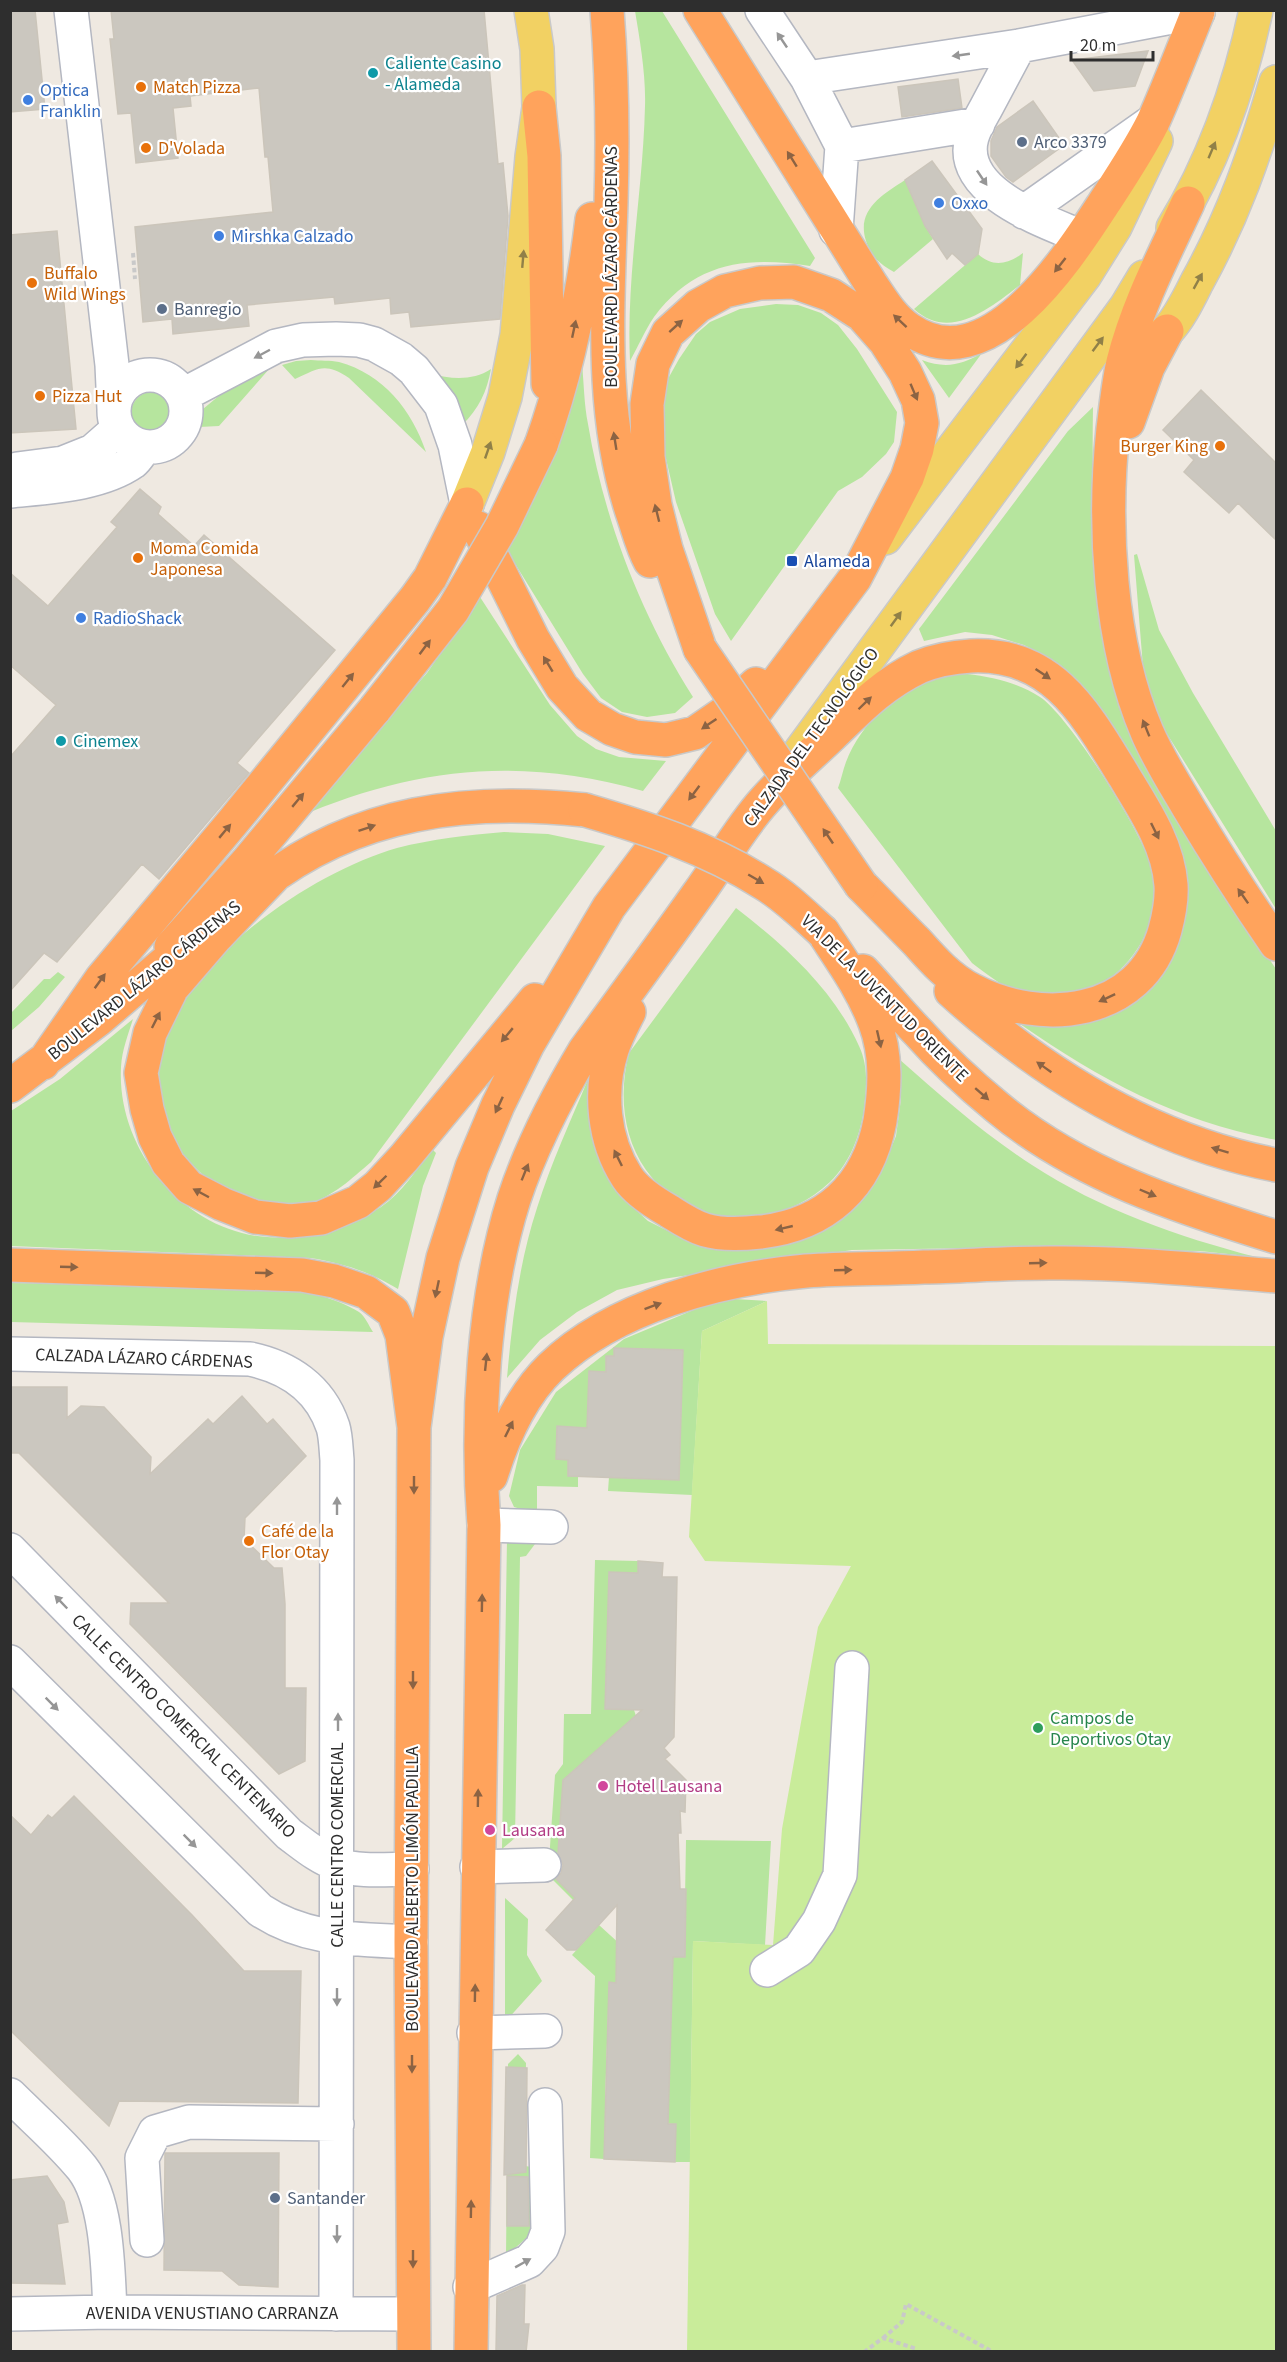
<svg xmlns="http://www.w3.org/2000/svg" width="1287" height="2362" font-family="'Source Sans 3',sans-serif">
	<rect width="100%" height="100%" fill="#efe9e1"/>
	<path fill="#b6e59e" d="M635,11H662L815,258L810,266C746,256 695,262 654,317C645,330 638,347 630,361C626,276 643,191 645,106C646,75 640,41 635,11Z
		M905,180L925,226L933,239L894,272C880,264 871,257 866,241C856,210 882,195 905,180Z
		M1023,253L1020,285C990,308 950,342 914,309L978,254C993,268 1008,264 1023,253Z
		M776,304L798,305L821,313L838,325L857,349L897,412L894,442L886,454L862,477L838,491L731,641L715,614L676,502L664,450L662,401L669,377L679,359L696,334L710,322L740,309Z
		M982,353L949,398L922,360C945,369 962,365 982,353Z
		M277,360L219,426L199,427L203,409L226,390Z
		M311,360C320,361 330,360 339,362C383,374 412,410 426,452L349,378C325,362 319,368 295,379L282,365L296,361Z
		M582,364C584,384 584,404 588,424C604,520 641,615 693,697L675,713L647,717L622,712L601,698L583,674L506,549Z
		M491,369C487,391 479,409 462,425L431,374C451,379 473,381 491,369Z
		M131 413a21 21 0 1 1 42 0a21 21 0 1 1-42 0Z
		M1093,407C1092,467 1093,526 1099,586C1104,639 1109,692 1134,740L1232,904L1276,969V1140C1177,1121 1102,1081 1020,1024L1062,1026L1092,1019L1162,972L1177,945L1184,918L1069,677L1048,657L1024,645L992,635L965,632L924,641L919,629L1068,431Z
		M1137,554L1159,630L1193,693L1276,831V909L1159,721L1150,692H1145L1134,555Z
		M480,597L550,705L577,736L596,749L619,757L666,761L643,791C519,756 414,767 296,818L366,743L427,673Z
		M967,674C993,677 1018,683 1040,697C1070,717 1144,835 1153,871C1164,917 1135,968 1094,988C1076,998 1042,997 1023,993C1004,989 987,974 972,963L838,788C841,780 843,770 846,762C861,723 899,687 939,677C948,675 958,675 967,674Z
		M504,832L548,834L605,846L371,1162C351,1179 333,1197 307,1204C299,1206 289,1204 280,1204C205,1203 140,1127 160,1051C184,960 310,873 397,848C432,839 468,835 504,832Z
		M736,908C784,945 834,990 859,1046C867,1063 867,1081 865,1099C863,1128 852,1161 830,1182C777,1232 690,1231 646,1170C622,1136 619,1092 629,1053Z
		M58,972L65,977L39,1007L11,1031V1013L44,979H50Z
		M133,1019C128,1035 122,1050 121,1067C116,1156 195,1244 286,1237C297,1236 310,1231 321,1228C342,1223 362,1219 381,1207C402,1193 417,1169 432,1149L436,1153L423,1186L398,1289C368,1271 345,1264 311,1258L11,1246V1111L60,1079Z
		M899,1059C942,1097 984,1134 1032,1165C1099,1209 1179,1237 1256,1257L1200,1251L974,1248L852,1250L663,1279L617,1290L577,1312L540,1340L507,1378C512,1321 519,1263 537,1208C551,1163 571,1120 589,1077L588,1113L597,1150L607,1176L625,1200L648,1221L678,1236L713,1241L787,1242L834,1224L861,1200L881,1173L896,1136L901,1099Z
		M11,1283L271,1286C298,1289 335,1297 359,1312C365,1316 369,1326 373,1332L11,1322Z
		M735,1299L767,1301L702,1331L692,1495L608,1491L609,1477L679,1479L683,1350L615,1348L614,1356H606V1372L589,1371L587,1428L557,1427L556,1459L568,1460V1476H578V1487L537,1486V1514L514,1507L509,1496L520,1450L556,1392L624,1339L703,1306Z
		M507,1539L538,1540L526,1556L520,1557L515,1838L502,1849Z
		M595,1560L638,1561V1573H609L605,1708L634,1710L636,1716L563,1780L556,1878L576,1898L573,1900L548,1875L555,1775L563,1764L564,1714H591Z
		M686,1840L771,1841L765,1945L693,1941L690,2162H675L676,2124L639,2123L616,1970V1983H609L605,2103L615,2104L606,2114L604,2159L590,2158L595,1976L572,1955L599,1925L633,1956L684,1957Z
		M505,1898L528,1919L527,1955L542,1981L505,2022Z
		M518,2054L526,2063L524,2166L534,2167L531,2234L506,2256L508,2064Z"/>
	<path fill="#c9ec9a" d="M767,1301L768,1344L1276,1346V2351L687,2352L693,1941L773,1945L782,1829L818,1627L851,1566L705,1561L689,1537L702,1331Z"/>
	<path fill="#cbc7bf" stroke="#cbc5ba" stroke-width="1.5" d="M10,10H35L45,109L10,112Z
		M111,10H484L498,164L503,163L508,216L500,319L411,327L409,312L391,314L390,298L335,304L334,297L247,305L249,326L173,334L172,319L143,322L135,227L273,212L268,157H265L259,88L190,96L191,106L173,108L178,158L136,163L131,113L118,114L110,39H114Z
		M1148,51L1135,86L1094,91L1072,60Z
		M958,79L962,108L902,117L898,87Z
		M1033,101L1064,145L1013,182L1006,177L991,156V141L997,127Z
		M932,161L982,229L978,254L965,265L952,253L947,259L925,226L905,180Z
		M57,231L76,429L10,433V235Z
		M1201,390L1276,463V540L1238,503L1229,513L1184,472L1194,460L1163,430Z
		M140,489L161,507L158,514L194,546L204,535L335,650L237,763L249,773L159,879L142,864L57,962L44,953L10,991V757L56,705L10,665V573L48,606L117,527L111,522Z
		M614,1348L683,1350L679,1480L568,1476V1460L556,1459L557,1426L587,1428L589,1371L606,1372V1356H614Z
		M10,1387H67V1418L81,1406L104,1407L151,1457L150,1474L208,1419L213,1424L242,1396L267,1424L273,1419L306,1456L245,1518L244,1539L274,1568H282L285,1604V1688H306L305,1761L279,1774L130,1624L131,1603H169L19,1453H10Z
		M638,1561L663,1563L662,1577H677L674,1737L664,1748L670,1755L665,1759L686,1780L685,1812L680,1811L681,1833H678L680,1889H686L685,1957H673L668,2124H676L675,2162L604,2159L609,1982L616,1983L617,1905L576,1950H567L546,1930L575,1898L556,1879L561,1873L563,1865L558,1853L563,1780L642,1710L605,1709L609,1572L638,1573Z
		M74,1796L192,1915L244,1971H301L298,2103L119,2101L109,2126L10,2030V1815L31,1835L48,1815L52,1818Z
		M506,2067L527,2068L526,2172L504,2175Z
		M165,2153H279L278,2287L239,2285L222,2271L164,2270Z
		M47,2176L64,2202L68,2222L57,2224L65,2284L10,2283V2180Z
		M507,2176L528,2177L529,2226H507Z
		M522,2285H525L524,2324H529L526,2352H496L497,2296Z"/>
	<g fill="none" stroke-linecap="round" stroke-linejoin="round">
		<g stroke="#b4b7c1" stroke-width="36">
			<path id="minor" d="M71,10L112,365L114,409
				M762,10L807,78L842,146L836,230
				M1019,46C1008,67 997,87 986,108C981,117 975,127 972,137C956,192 1045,221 1082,237
				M807,78L1019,46L1198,12
				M842,146L978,124
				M1024,212L1153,121
				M114 411a36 36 0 1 1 72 0a36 36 0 1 1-72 0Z
				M183,395L276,346L303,340L336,339L359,340L374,344L401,359L414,370L441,405L455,445L467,504
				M17,469L63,463L93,451L118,429
				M10,491C48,487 100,485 133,462C137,459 141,452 144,448
				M10,1354L250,1359C288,1367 320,1388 333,1427C336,1437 336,1450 337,1460L336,2314
				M484,1525L551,1527
				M10,1550L289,1834C304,1845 319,1858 337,1864C359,1873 388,1869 412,1869
				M10,1662L260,1910C306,1941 358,1939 411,1942
				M477,1867L544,1865
				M767,1970L799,1950L819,1921L840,1875L852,1668
				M474,2033L545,2031
				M10,2095C34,2119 61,2142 82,2168C108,2201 108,2271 110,2312
				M147,2240L142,2158L155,2132L189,2122L337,2124
				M470,2287L529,2261L542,2247L548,2231L545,2105
				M10,2314L110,2312L413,2314"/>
		</g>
		<g stroke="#c9c9c9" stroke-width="36">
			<path id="major" d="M1173,228C1214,161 1240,86 1256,10
				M1143,348C1151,343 1159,338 1166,332C1179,319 1189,298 1197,282C1234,215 1255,154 1276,82
				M467,504L488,452L505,397L517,335L532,157L539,107L537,49L531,10
				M885,538L1085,275L1115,227L1156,141
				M794,760L1126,307L1144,277"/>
		</g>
		<g stroke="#c9c9c9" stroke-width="36">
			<path id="highway" d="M607,10C612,74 613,138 611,202C608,308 599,416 634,518C639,533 643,548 650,561
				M700,10L871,284C882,300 892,318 909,329C988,384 1068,258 1104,203C1121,177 1139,150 1153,122C1169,86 1183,49 1198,12
				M539,107L544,156L548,384
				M1188,203C1164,255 1137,306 1123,362C1118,384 1116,407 1113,429C1103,524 1109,643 1147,732C1158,758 1174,783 1188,807C1216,854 1245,899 1276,944
				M1128,422L1148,367L1167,331
				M541,445C567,372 583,296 592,219
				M478,528L533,639L562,687L588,715L612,729L635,737L666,740L695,733L727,711L756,684
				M277,873L216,937L172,988L150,1033L141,1073L147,1109L155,1137L168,1163L189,1187L222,1204L255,1217L290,1221L321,1218L358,1202L378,1186L404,1158L535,1000
				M260,886C357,810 467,798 585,810
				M171,947L247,862L375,709
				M863,971C882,991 899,1013 918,1032C942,1059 969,1084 997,1107C1077,1174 1179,1207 1276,1237
				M951,991C1044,1075 1152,1141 1276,1165
				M629,1012C623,1024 616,1037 612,1050C599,1091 603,1140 627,1177C636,1191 655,1203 669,1211C680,1218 692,1226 705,1230C722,1235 742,1234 760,1232C825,1225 868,1187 880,1121C885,1089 887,1055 875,1023C863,990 842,961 823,932
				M43,1063L102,978L232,823L415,599L430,578L467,504
				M10,1086L99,1019L196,936
				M10,1265L302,1275L334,1281L366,1292L393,1312L402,1335L414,1427L411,1942L414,2352
				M414,1427L426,1337L443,1258L472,1167L498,1105L528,1044L609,907L855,578L907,478L917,449L922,423L918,400L905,372L885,341L862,315L831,295L794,282L760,283L725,291L698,306L668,333L653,364L647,404L648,457L655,505L666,549L700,649
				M491,1476C503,1437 521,1396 551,1367C615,1306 720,1279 806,1271C845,1268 884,1269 924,1267C966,1266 1008,1263 1050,1263C1124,1262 1202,1270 1276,1276
				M471,2352L484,1525C476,1423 483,1297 514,1199C531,1147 557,1097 585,1050C623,998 661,946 698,894C720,864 739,829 764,801C784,778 808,758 831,736C859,709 883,684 919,667C936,660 953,657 971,656C1053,652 1086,714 1124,776C1144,809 1168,844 1171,885C1172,900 1169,915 1165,930C1141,1017 1041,1026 972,990C950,979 933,960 917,942C898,923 880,904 861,885"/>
		</g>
		<path stroke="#c9c9c9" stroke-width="4" stroke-dasharray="4.5 3" stroke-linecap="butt" d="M133,253L135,279
			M883,2338L902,2322L906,2304L993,2352
			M864,2352L883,2338L917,2349"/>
		<use href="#minor" stroke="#fff" stroke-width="33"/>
		<use href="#major" stroke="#f2d163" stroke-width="33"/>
		<use href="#highway" stroke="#ffa35c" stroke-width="33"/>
		<g stroke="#c9c9c9" stroke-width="36" stroke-linecap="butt">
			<path id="highway-bridge" d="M700,649L861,885
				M375,709L453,610L502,526L541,445
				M585,810C647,828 708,848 763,883C785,896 804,915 823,932"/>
		</g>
		<use href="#highway-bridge" stroke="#ffa35c" stroke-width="33"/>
	</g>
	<defs><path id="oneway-solid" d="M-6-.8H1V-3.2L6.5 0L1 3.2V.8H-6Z" transform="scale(1.5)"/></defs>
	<g fill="#969696">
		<use href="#oneway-solid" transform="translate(782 40) rotate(-124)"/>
		<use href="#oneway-solid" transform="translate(961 55) rotate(172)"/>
		<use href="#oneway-solid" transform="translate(982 178) rotate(56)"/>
		<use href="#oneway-solid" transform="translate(262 354) rotate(152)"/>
		<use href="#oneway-solid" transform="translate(337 1506) rotate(-90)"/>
		<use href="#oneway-solid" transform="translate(61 1602) rotate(-134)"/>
		<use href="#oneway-solid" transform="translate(52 1704) rotate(45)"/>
		<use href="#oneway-solid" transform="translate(338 1722) rotate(-90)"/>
		<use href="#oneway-solid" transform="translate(190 1841) rotate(45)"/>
		<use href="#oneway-solid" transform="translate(337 1997) rotate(90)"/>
		<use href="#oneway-solid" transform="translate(337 2234) rotate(90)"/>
		<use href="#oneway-solid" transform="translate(523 2263) rotate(-29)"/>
	</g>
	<g fill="#908048">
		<use href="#oneway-solid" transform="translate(1212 150) rotate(-67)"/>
		<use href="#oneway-solid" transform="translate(523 259) rotate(-85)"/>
		<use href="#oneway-solid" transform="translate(1198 281) rotate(-61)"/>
		<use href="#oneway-solid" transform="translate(1098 344) rotate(-53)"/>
		<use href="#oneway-solid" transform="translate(1021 361) rotate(127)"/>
		<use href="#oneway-solid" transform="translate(488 450) rotate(-71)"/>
		<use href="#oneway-solid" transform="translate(896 619) rotate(-54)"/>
	</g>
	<g fill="#8c6343">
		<use href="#oneway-solid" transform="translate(792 159) rotate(-122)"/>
		<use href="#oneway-solid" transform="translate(1060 265) rotate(128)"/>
		<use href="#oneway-solid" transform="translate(900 321) rotate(-137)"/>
		<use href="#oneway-solid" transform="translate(676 326) rotate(-42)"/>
		<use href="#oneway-solid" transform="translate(574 329) rotate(-78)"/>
		<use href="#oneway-solid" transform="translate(914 392) rotate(67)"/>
		<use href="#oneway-solid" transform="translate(615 441) rotate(-99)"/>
		<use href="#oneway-solid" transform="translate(657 513) rotate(-104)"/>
		<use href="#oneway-solid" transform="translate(425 647) rotate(-53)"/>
		<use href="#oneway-solid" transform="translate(548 664) rotate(-121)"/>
		<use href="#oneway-solid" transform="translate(1043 674) rotate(34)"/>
		<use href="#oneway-solid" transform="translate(348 680) rotate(-51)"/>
		<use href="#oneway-solid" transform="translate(865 703) rotate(-44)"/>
		<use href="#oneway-solid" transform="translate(709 724) rotate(146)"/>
		<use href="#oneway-solid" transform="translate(1146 728) rotate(-112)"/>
		<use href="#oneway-solid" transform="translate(694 793) rotate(127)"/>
		<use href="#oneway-solid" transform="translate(298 800) rotate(-50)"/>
		<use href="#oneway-solid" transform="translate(367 828) rotate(-19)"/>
		<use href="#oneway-solid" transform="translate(225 831) rotate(-50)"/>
		<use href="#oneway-solid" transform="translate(1155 831) rotate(64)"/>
		<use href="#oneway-solid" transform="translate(828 836) rotate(-124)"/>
		<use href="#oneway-solid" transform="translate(756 879) rotate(30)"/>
		<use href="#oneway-solid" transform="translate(1243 896) rotate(-125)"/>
		<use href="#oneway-solid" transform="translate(100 981) rotate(-54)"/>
		<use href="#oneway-solid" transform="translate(1107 998) rotate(155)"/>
		<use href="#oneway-solid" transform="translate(156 1020) rotate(-63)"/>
		<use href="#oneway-solid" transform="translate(507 1035) rotate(130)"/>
		<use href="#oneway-solid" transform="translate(879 1039) rotate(77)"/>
		<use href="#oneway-solid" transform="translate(1044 1067) rotate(-145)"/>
		<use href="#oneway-solid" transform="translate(982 1094) rotate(41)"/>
		<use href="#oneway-solid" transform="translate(499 1105) rotate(115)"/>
		<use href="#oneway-solid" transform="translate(1220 1150) rotate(-163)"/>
		<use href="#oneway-solid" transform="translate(618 1158) rotate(-116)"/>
		<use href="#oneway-solid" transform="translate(525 1172) rotate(-68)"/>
		<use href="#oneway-solid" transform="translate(380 1182) rotate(136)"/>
		<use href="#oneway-solid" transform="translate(201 1193) rotate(-152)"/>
		<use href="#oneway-solid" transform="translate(1148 1193) rotate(23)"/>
		<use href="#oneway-solid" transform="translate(784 1228) rotate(167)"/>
		<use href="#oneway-solid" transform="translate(1038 1263) rotate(-2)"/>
		<use href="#oneway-solid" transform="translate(69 1267) rotate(2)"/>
		<use href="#oneway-solid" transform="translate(843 1270) rotate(-2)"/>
		<use href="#oneway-solid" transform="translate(264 1273) rotate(2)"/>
		<use href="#oneway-solid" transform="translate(437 1289) rotate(102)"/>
		<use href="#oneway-solid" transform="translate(653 1306) rotate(-20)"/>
		<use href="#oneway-solid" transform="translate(486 1362) rotate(-84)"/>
		<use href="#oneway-solid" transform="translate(509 1429) rotate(-64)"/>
		<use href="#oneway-solid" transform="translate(414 1485) rotate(90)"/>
		<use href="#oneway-solid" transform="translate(482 1603) rotate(-89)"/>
		<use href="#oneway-solid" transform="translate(413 1680) rotate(90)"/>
		<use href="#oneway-solid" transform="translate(478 1798) rotate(-89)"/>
		<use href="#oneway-solid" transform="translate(475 1993) rotate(-89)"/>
		<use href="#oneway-solid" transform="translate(412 2064) rotate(90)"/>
		<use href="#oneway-solid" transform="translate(471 2209) rotate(-89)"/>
		<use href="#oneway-solid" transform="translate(413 2259) rotate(90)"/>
	</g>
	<g fill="#0f9aa8" stroke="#fff" stroke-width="2">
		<circle cx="373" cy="73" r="6"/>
		<circle cx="61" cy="741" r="6"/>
	</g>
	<g fill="#e8710a" stroke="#fff" stroke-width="2">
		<circle cx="141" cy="87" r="6"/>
		<circle cx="146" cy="148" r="6"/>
		<circle cx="32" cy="283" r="6"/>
		<circle cx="40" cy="396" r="6"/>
		<circle cx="1220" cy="446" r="6"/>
		<circle cx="138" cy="558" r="6"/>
		<circle cx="249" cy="1541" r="6"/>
	</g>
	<g fill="#3f7fe0" stroke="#fff" stroke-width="2">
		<circle cx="28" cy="100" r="6"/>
		<circle cx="939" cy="203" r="6"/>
		<circle cx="219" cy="236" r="6"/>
		<circle cx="81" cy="618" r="6"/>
	</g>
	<g fill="#5c6f8a" stroke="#fff" stroke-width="2">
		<circle cx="1022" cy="142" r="6"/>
		<circle cx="162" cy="309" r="6"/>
		<circle cx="275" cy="2198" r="6"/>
	</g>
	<rect fill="#1a4fb4" stroke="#fff" stroke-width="2" x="786" y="555" width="12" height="12" rx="3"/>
	<circle fill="#2e9e5b" stroke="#fff" stroke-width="2" cx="1038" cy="1728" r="6"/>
	<g fill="#d1479c" stroke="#fff" stroke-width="2">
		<circle cx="603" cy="1786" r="6"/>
		<circle cx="490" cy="1830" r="6"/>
	</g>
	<g text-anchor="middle" stroke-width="4.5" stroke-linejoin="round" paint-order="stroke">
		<g font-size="18" fill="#0d838f" stroke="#fff" text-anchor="start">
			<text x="385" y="69">Caliente Casino<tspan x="385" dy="21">- Alameda</tspan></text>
			<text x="73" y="747">Cinemex</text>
		</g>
		<g font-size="18" fill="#c56008" stroke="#fff" text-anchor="start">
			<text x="153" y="93">Match Pizza</text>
			<text x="158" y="154">D'Volada</text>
			<text x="44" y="279">Buffalo<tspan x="44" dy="21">Wild Wings</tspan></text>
			<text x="52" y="402">Pizza Hut</text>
			<text x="1208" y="452" text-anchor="end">Burger King</text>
			<text x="150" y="554">Moma Comida<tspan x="150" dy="21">Japonesa</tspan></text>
			<text x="261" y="1537">Café de la<tspan x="261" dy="21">Flor Otay</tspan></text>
		</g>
		<g font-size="18" fill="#366cbe" stroke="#fff" text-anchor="start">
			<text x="40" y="96">Optica<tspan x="40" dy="21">Franklin</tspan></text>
			<text x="951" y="209">Oxxo</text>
			<text x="231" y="242">Mirshka Calzado</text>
			<text x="93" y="624">RadioShack</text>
		</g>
		<g font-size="18" fill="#4e5e75" stroke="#fff" text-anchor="start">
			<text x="1034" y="148">Arco 3379</text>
			<text x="174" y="315">Banregio</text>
			<text x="287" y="2204">Santander</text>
		</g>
		<g font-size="18" fill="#2e2e2e" stroke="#fff">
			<text transform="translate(611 267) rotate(-90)" y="6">BOULEVARD LÁZARO CÁRDENAS</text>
			<text transform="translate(811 737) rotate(-54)" y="6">CALZADA DEL TECNOLÓGICO</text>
			<text transform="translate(144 980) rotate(-39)" y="6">BOULEVARD LÁZARO CÁRDENAS</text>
			<text transform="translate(885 998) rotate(45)" y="6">VIA DE LA JUVENTUD ORIENTE</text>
			<text transform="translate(144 1358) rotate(2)" y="6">CALZADA LÁZARO CÁRDENAS</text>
			<text transform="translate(184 1726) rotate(45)" y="6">CALLE CENTRO COMERCIAL CENTENARIO</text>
			<text transform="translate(337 1845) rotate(-90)" y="6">CALLE CENTRO COMERCIAL</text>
			<text transform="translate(412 1889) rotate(-90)" y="6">BOULEVARD ALBERTO LIMÓN PADILLA</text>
			<text x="212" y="2319">AVENIDA VENUSTIANO CARRANZA</text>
		</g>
		<g font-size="18" fill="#164399" stroke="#fff" text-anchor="start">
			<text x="804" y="567">Alameda</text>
		</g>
		<g font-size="18" fill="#27864d" stroke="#fff" text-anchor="start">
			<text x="1050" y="1724">Campos de<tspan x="1050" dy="21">Deportivos Otay</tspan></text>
		</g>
		<g font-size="18" fill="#b23c85" stroke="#fff" text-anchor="start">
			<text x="615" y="1792">Hotel Lausana</text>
			<text x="502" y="1836">Lausana</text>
		</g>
	</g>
	<rect width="1287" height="2362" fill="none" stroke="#2e2e2e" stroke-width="24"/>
	<path d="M1071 51v9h82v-9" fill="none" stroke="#2e2e2e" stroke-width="3"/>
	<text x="1080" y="51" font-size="18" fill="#2e2e2e" stroke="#ffffff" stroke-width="4.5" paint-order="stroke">20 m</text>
</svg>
